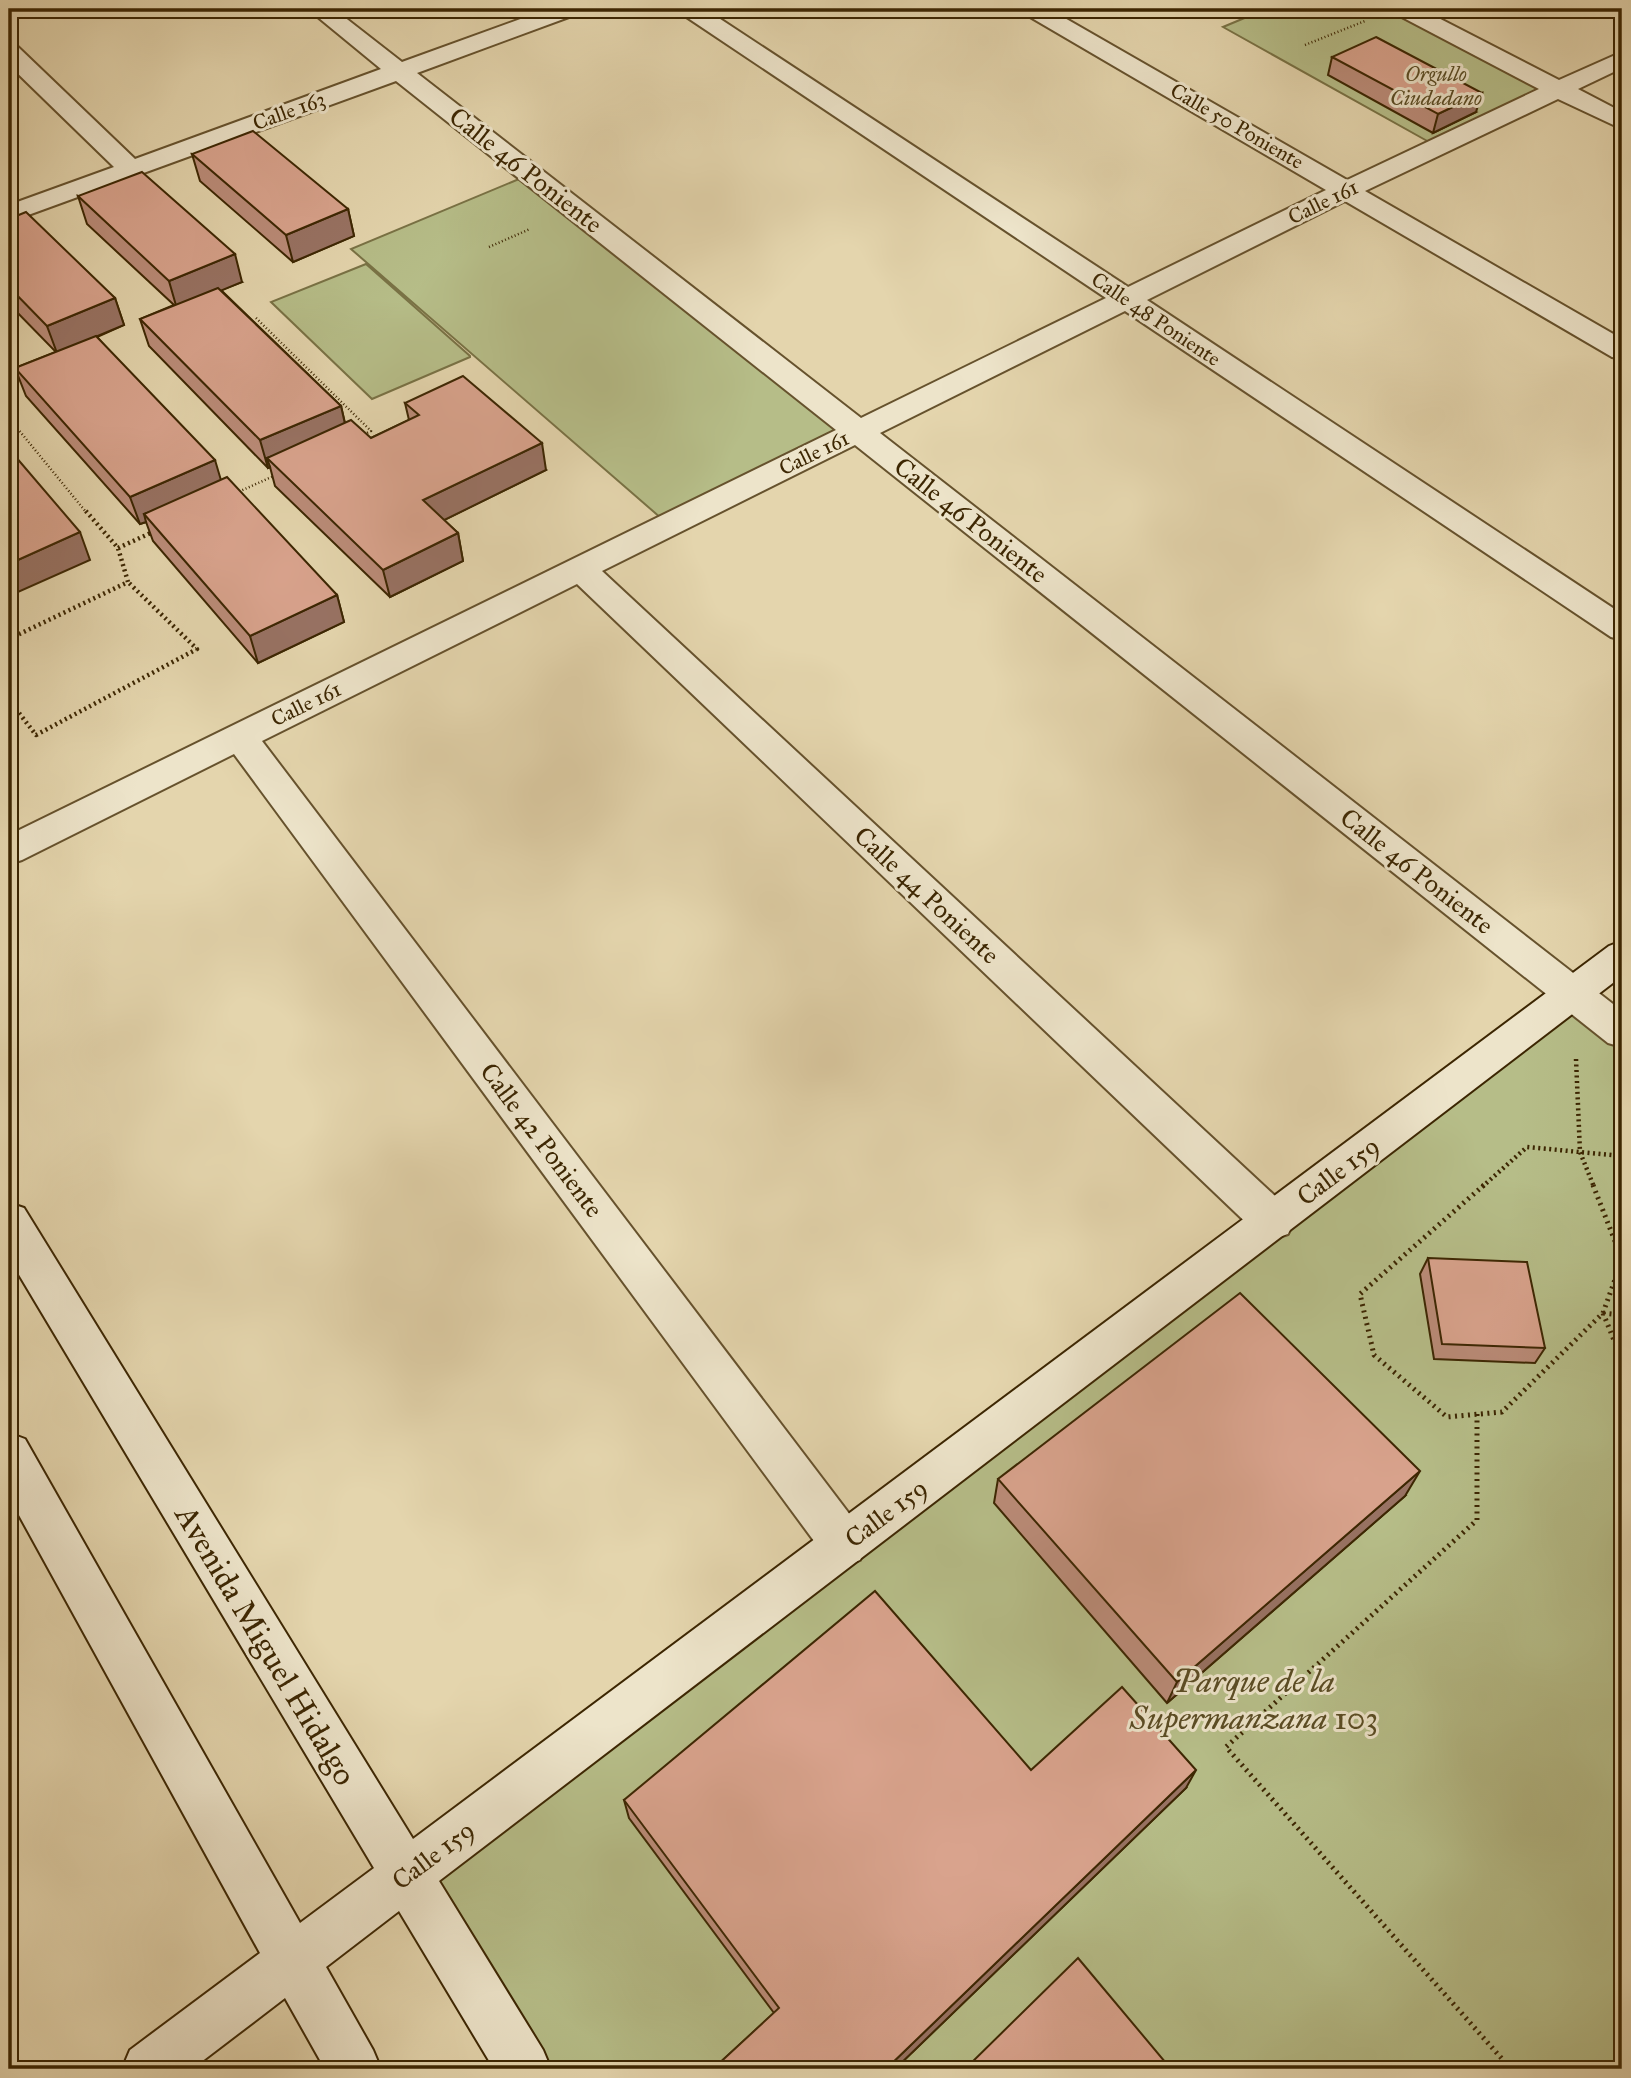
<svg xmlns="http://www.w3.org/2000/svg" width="1631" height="2078" font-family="'IM FELL Great Primer',serif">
	<rect width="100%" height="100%" fill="#e4d5ad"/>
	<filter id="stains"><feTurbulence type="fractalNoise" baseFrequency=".00286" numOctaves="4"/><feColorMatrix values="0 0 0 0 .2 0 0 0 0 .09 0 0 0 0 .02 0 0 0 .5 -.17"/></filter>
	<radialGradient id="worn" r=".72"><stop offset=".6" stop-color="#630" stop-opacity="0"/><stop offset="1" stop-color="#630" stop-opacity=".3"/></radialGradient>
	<path fill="#b6bd88" stroke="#797245" stroke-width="2" d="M1266,9H1404L1561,90L1438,147L1223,27Z
		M531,174L858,431L669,525L351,249Z
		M366,264L470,356V357L372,399L271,302Z
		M1574,995L1622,1033V2069H527L409,1875Z"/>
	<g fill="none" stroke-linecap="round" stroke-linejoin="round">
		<g stroke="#66522d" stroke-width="4">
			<path id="street" d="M308,9H334L402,62L548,9H581L577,14L417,73L861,418L1106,298L682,14L678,9H705L1128,287L1326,190L1025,14L1021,9H1049L1347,180L1539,89L1396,14L1392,9H1421L1559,80L1622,52V68L1578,89L1622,112V129L1558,99L1365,191L1622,339V359L1612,357L1345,201L1147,300L1622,614V640L1611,637L1125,311L880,433L1622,1011V1047L1608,1043L855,445L602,571L1288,1208L1294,1221L1288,1234L1273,1239L1258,1234L577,584L262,741L860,1528L867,1544L860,1560L844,1566L828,1560L234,754L22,860L9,864V835L836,430L396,81L9,222V205L114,167L9,65V45L18,47L135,159L381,69Z"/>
		</g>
		<g stroke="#3c2602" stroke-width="4">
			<path id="secondary" d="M1622,941V976L439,1881L543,2050L551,2069H494L399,1911L326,1967L373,2050L381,2069H325L285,1998L192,2069H122L130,2050L260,1953L9,1497V1433L25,1439L300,1923L374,1868L9,1258V1203L24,1208L413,1839L1609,946Z"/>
		</g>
		<path stroke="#3c2602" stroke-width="2.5" stroke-dasharray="1 2.5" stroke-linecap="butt" d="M1305,45L1365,21
			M489,247L530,229
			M256,318L371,431L363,435
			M13,423L86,512
			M236,493L276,475"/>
		<path stroke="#3c2602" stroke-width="4.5" stroke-dasharray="2 3.5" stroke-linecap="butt" d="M118,548L155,531
			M9,639L128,582L118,548L85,510
			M9,700L36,735L197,649L128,582
			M1576,1059L1580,1152L1594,1187
			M1482,1187L1527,1147L1622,1156"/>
		<path stroke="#3c2602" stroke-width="5" stroke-dasharray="2 4.5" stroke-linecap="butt" d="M1484,1185L1360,1294L1374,1355L1447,1417L1502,1412L1603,1313L1622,1260
			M1593,1185L1622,1259
			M1603,1313L1622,1360
			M1603,1313L1622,1315
			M1477,1414V1520L1226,1747L1511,2069"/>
		<use href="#street" fill="#ede4ca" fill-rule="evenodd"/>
		<use href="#secondary" fill="#ede4ca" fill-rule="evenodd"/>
	</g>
	<path fill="#bb8c79" stroke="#3c2602" stroke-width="2" d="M1332,57L1476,112L1433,133L1328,75Z
		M192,154L348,209L354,236L293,262L200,181Z
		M78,196L242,282L221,290L341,406L345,423L371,438L409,420L405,403L546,470L444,520L458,533L463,561L390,597L275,486L270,467L268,468L149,346L140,319L174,305L87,224Z
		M9,219L115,298L124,325L97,337L221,480L337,595L344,622L258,663L153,541L146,522L140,524L26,396L15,368L56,352L9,304Z
		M1428,1258L1545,1348L1535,1363L1434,1359L1420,1274Z
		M998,1479L1405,1496L1167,1703L994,1503Z
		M1031,1770L1186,1788L895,2069H713L774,2013L629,1818L624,1800Z"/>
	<path fill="#987263" stroke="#3c2602" stroke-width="2" d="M1482,93L1476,112L1433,133L1438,114Z
		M348,209L354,236L293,262L286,235Z
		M235,254L242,282L177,309L169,281Z
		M115,298L124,325L57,353L47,326Z
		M341,406L347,433L267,458L270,467L268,468L260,440Z
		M542,443L546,470L428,528L423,500Z
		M215,460L223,487L144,514L146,522L140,524L130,497Z
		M80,532L90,560L9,596V564Z
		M458,533L463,561L390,597L383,570Z
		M337,595L344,622L258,663L250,636Z
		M1420,1471L1405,1496L1167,1703L1177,1682Z
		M1196,1770L1186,1788L895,2069H886Z"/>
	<path fill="#d9a38d" stroke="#3c2602" stroke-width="2" d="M1376,37L1482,93L1438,114L1332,57Z
		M253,131L348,209L286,235L192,154Z
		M142,172L235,254L169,281L78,196Z
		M26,212L115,298L47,326L9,287V219Z
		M218,288L341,406L260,440L140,319Z
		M96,336L215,460L130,497L15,368Z
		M463,376L542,443L423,500L458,533L383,570L267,458L351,420L371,438L419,415L405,403Z
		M9,449L80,532L9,564Z
		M227,477L337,595L250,636L144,514Z
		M1428,1258L1527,1262L1545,1348L1442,1344Z
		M1240,1293L1420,1471L1177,1682L998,1479Z
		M875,1591L1031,1770L1122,1687L1196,1770L886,2069H713L779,2008L624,1800Z
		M1078,1958L1171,2069H965Z"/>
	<g text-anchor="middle" stroke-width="6" stroke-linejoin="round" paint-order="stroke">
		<g font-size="21" font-style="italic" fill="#5a4c24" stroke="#ede4ca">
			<text x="1436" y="81">Orgullo<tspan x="1436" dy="24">Ciudadano</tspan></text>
		</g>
		<g font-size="21" fill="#3c2602" stroke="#ede4ca">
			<text transform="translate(289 111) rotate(-20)" y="7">Calle 163</text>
			<text transform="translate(1237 126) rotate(30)" y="7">Calle 50 Poniente</text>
			<text transform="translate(1323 202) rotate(-26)" y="7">Calle 161</text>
			<text transform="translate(1156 319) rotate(34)" y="7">Calle 48 Poniente</text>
			<text transform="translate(814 453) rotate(-26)" y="7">Calle 161</text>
			<text transform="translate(306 704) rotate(-26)" y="7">Calle 161</text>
		</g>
		<g font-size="26" fill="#3c2602" stroke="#ede4ca">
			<text transform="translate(526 170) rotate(38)" y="9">Calle 46 Poniente</text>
			<text transform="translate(971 520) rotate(38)" y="9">Calle 46 Poniente</text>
			<text transform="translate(1417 871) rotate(38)" y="9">Calle 46 Poniente</text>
			<text transform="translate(927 895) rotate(43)" y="9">Calle 44 Poniente</text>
			<text transform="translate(542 1140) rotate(53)" y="9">Calle 42 Poniente</text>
			<text transform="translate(1338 1171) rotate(-37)" y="9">Calle 159</text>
			<text transform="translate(886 1513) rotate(-37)" y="9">Calle 159</text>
			<text transform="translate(433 1855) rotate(-37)" y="9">Calle 159</text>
		</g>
		<g font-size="32" fill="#3c2602" stroke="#ede4ca">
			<text transform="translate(266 1645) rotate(59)" y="11">Avenida Miguel Hidalgo</text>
		</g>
		<g font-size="32" font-style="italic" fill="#5a4c24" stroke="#ede4ca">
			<text x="1254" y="1692">Parque de la<tspan x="1254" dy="37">Supermanzana 103</tspan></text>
		</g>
	</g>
	<rect width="1631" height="2078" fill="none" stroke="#e4d5ad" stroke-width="35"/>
	<rect x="10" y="10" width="1610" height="2057" fill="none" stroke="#3c2602" stroke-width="3.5"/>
	<rect x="18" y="18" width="1596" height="2043" fill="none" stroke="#3c2602" stroke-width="2"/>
	<rect width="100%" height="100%" filter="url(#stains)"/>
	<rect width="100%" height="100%" fill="url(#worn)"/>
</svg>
